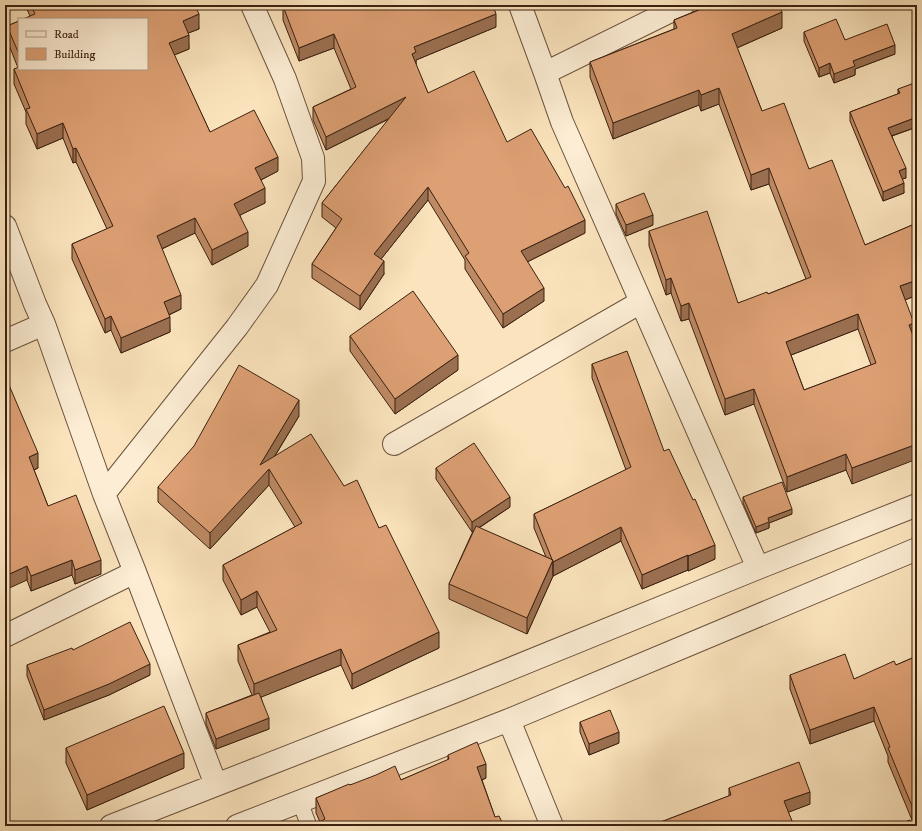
<svg xmlns="http://www.w3.org/2000/svg" width="922" height="831" font-family="'IM FELL DW Pica',serif">
	<rect width="100%" height="100%" fill="#fbe4bd"/>
	<filter id="stains"><feTurbulence type="fractalNoise" baseFrequency=".005" numOctaves="4"/><feColorMatrix values="0 0 0 0 .2 0 0 0 0 .09 0 0 0 0 .02 0 0 0 .5 -.17"/></filter>
	<radialGradient id="worn" r=".72"><stop offset=".6" stop-color="#630" stop-opacity="0"/><stop offset="1" stop-color="#630" stop-opacity=".3"/></radialGradient>
	<g fill="none" stroke-linecap="round" stroke-linejoin="round">
		<g stroke="#6b523c" stroke-width="17">
			<path id="lane" d="M300,802L309,826"/>
		</g>
		<g stroke="#6b523c" stroke-width="24">
			<path id="street" d="M520,5L545,73L562,122L758,568
				M545,73L683,5
				M5,226L35,304L44,324L104,494L135,572L216,785
				M5,341L44,324
				M394,444L641,302
				M104,494L237,327L267,285L314,181L313,158L285,79L252,5
				M5,636L135,572
				M509,720L552,826
				M111,826L456,691L758,568L917,505
				M237,826L509,720L917,549"/>
		</g>
		<use href="#lane" stroke="#fcedd4" stroke-width="15"/>
		<use href="#street" stroke="#fcedd4" stroke-width="22"/>
	</g>
	<path fill="#be8a64" stroke="#3b2111" fill-rule="evenodd" d="M25,5H195L199,29L188,33L189,49L174,55L210,132L278,171L261,180L265,203L240,215L248,246L212,265L195,233L162,249L181,309L169,315L170,332L121,353L111,330L105,333L72,259V244L107,229L76,162L73,163L63,138L37,149L26,124V112L14,84V69L18,68L7,40V26L19,21V69H147L30,16Z
		M696,5H734L736,8L782,28L737,48L762,111L809,169L865,245L917,223V295L905,300L852,484L846,470L787,492L754,404L725,415L689,319L681,321L671,293L666,295L649,246V231L738,303L768,294L806,279L769,184L751,190L719,104L701,111L699,105L613,139L590,77V62L674,29V20L698,10ZM858,329L871,365L804,390L791,355Z
		M283,6L496,27L416,60V65L428,93L507,142L585,233L527,262L544,301L503,328L465,269V260L428,200L381,259L384,274L360,310L312,278V264L336,228L322,217V203L389,119L326,150L313,120V107L351,89L334,48L299,61L283,20Z
		M804,32L845,40L895,54L855,69V75L834,83L830,73L819,77L804,41Z
		M898,89L917,127L892,136L906,178L902,179L904,193L883,201L850,121V112L898,94Z
		M616,204L653,225L626,236L616,214Z
		M350,336L458,370L395,414L350,351Z
		M592,364L664,451L715,559L688,571V570L642,589L621,541L553,576L527,634L449,599V584L473,531L472,532L436,479V468L510,507L479,528L546,557L534,528V514L626,470L592,378Z
		M7,380L38,468L34,470L48,506L101,574L75,584L72,575L31,591L27,580Z
		M299,416L275,456L344,486L379,528L439,648L352,689L341,665L261,697L269,729L216,749L206,724V713L252,695L238,661V645L270,632L257,607L241,615L223,580V565L295,527L269,485L210,549L158,502V487Z
		M743,497L792,514L769,523V528L756,533L743,503Z
		M73,650L150,675L109,695L44,720L27,676V665Z
		M917,656V817L912,820L888,762V756L874,721L810,744L790,689V675L854,679L896,665Z
		M580,722L619,743L589,755L580,732Z
		M66,748L184,768L87,810L66,763Z
		M448,755L486,778L482,780L495,817L320,822L316,813V798L350,785L401,780L448,760Z
		M729,788L810,804L788,812L794,826H653V825L729,796Z"/>
	<path fill="#9b7051" stroke="#3b2111" d="M782,12V28L732,50V34Z
		M199,14V29L183,35V21Z
		M496,14V27L416,60V66L412,54L414,47Z
		M334,34V48L299,61V48Z
		M189,35V49L169,57V43Z
		M895,45V54L855,69V75L834,83V74L853,61Z
		M830,63V73L819,77V68Z
		M719,88V104L701,111V95Z
		M699,90V105L613,139V123Z
		M406,97V110L326,150V137Z
		M917,117V127L888,137V128Z
		M63,123V138L37,149V134Z
		M76,148V162L73,163V149Z
		M278,157V171L255,183V168Z
		M769,168V184L751,190V175Z
		M906,168V178L899,180V171Z
		M904,183V193L883,201V192Z
		M428,187V200L374,268V254Z
		M265,188V203L234,218V204Z
		M653,215V225L626,236V225Z
		M195,218V233L157,251V236Z
		M585,220V233L521,265V251Z
		M248,232V246L212,265V250Z
		M384,261V274L360,310V296Z
		M671,278V293L666,295V280Z
		M917,280V295L900,302V286Z
		M544,288V301L503,328V314Z
		M181,295V309L164,317V302Z
		M689,303V319L681,321V306Z
		M858,314V329L786,357V342Z
		M111,316V330L105,333V319Z
		M170,317V332L121,353V338Z
		M914,323V339L909,325Z
		M458,355V370L395,414V399Z
		M754,389V404L725,415V399Z
		M299,400V416L263,475L269,469V485L210,549V533L260,465Z
		M917,444V459L852,484V468Z
		M38,453V468L29,472V457Z
		M846,454V470L787,492V477Z
		M510,497V507L472,532V522Z
		M792,509V514L769,523V528L756,533V527L768,518Z
		M621,527V541L553,576V562Z
		M715,545V559L688,571V556Z
		M688,555V570L642,589V575Z
		M72,560V575L31,591V576Z
		M101,560V574L75,584V570Z
		M553,560V576L527,634V618Z
		M27,566V580L5,590V576Z
		M257,591V607L241,615V600Z
		M439,632V648L352,689V674Z
		M341,649V665L254,700V684Z
		M150,664V675L109,695L44,720V710Z
		M874,707V721L810,744V730Z
		M269,718V729L216,749V739Z
		M619,732V743L589,755V744Z
		M184,753V768L87,810V795Z
		M486,764V778L477,782V767Z
		M810,792V804L784,814V801Z
		M917,803V817L912,820V806Z"/>
	<path fill="#dda074" stroke="#3b2111" fill-rule="evenodd" d="M31,5H195L199,14L183,21L189,35L169,43L210,132L254,110L278,157L255,168L265,188L234,204L248,232L212,250L195,218L157,236L181,295L164,302L170,317L121,338L111,316L105,319L72,244L113,226L76,148L73,149L63,123L37,134L26,109L30,108L14,69L19,67V69H147V19H23L35,14Z
		M285,5H493L496,14L414,47L416,52L412,54L428,93L474,71L507,142L531,129L565,188L568,186L585,220L521,251L544,288L503,314L465,256L469,253L428,187L374,254L384,261L360,296L312,264L342,219L322,203L406,97L326,137L313,107L356,87L334,34L299,48L283,6Z
		M702,5H734L736,8L743,5H779L782,12L732,34L762,111L784,103L809,169L832,160L865,245L917,223V280L900,286L914,323L909,325L917,346V444L852,468L846,454L787,477L754,389L725,399L689,303L681,306L671,278L666,280L649,231L707,211L738,303L767,292L768,294L811,277L769,168L751,175L719,88L701,95L699,90L613,123L590,62L677,28L674,20L704,8ZM858,314L876,363L804,390L786,342Z
		M836,19L845,40L887,24L895,45L853,61L855,66L834,74L830,63L819,68L804,32Z
		M19,21V54L7,26Z
		M917,82V117L888,128L906,168L899,171L904,183L883,192L850,112L900,93L898,89Z
		M644,193L653,215L626,225L616,204Z
		M413,291L458,355L395,399L350,336Z
		M627,351L664,451L669,449L693,500L695,499L715,545L688,556V555L642,575L621,527L553,562L534,514L631,467L592,364Z
		M239,365L299,400L260,465L311,434L344,486L357,480L379,528L386,525L439,632L352,674L341,649L254,684L238,645L277,630L257,591L241,600L223,565L302,523L269,469L210,533L158,487L194,446Z
		M5,373L7,377L6,378L38,453L29,457L48,506L76,495L101,560L75,570L72,560L31,576L27,566L5,576Z
		M474,443L510,497L472,522L436,468Z
		M782,482L792,509L768,518L769,522L756,527L743,497Z
		M476,526L553,560L527,618L449,584Z
		M130,622L150,664L109,684L44,710L27,665L72,648L73,650Z
		M845,654L854,679L894,661L896,665L917,656V803L912,806L888,748L890,747L874,707L810,730L790,675Z
		M259,693L269,718L216,739L206,713Z
		M164,706L184,753L87,795L66,748Z
		M610,710L619,732L589,744L580,722Z
		M477,742L486,764L477,767L495,817L499,816L504,826H312L325,819L316,798L349,784L350,785L376,775L395,766L401,780L449,759L448,755Z
		M799,762L810,792L784,801L794,826H654L653,825L731,795L729,788Z
		M910,820L912,826H894Z"/>
	<rect width="922" height="831" fill="none" stroke="#fbe4bd" stroke-width="20"/>
	<rect x="6" y="6" width="910" height="819" fill="none" stroke="#3b2111" stroke-width="2"/>
	<rect x="10" y="10" width="902" height="811" fill="none" stroke="#3b2111"/>
	<rect x="18" y="18" width="130" height="52" fill="#fcedd4" stroke="#af9b86"/>
	<rect x="26" y="31" width="20" height="6" fill="#fcedd4" stroke="#af9b86"/>
	<text x="54" y="38" font-size="12" fill="#3b2111">Road</text>
	<rect x="26" y="48" width="20" height="12" fill="#dda074" stroke="#af9b86"/>
	<text x="54" y="58" font-size="12" fill="#3b2111">Building</text>
	<rect width="100%" height="100%" filter="url(#stains)"/>
	<rect width="100%" height="100%" fill="url(#worn)"/>
</svg>
